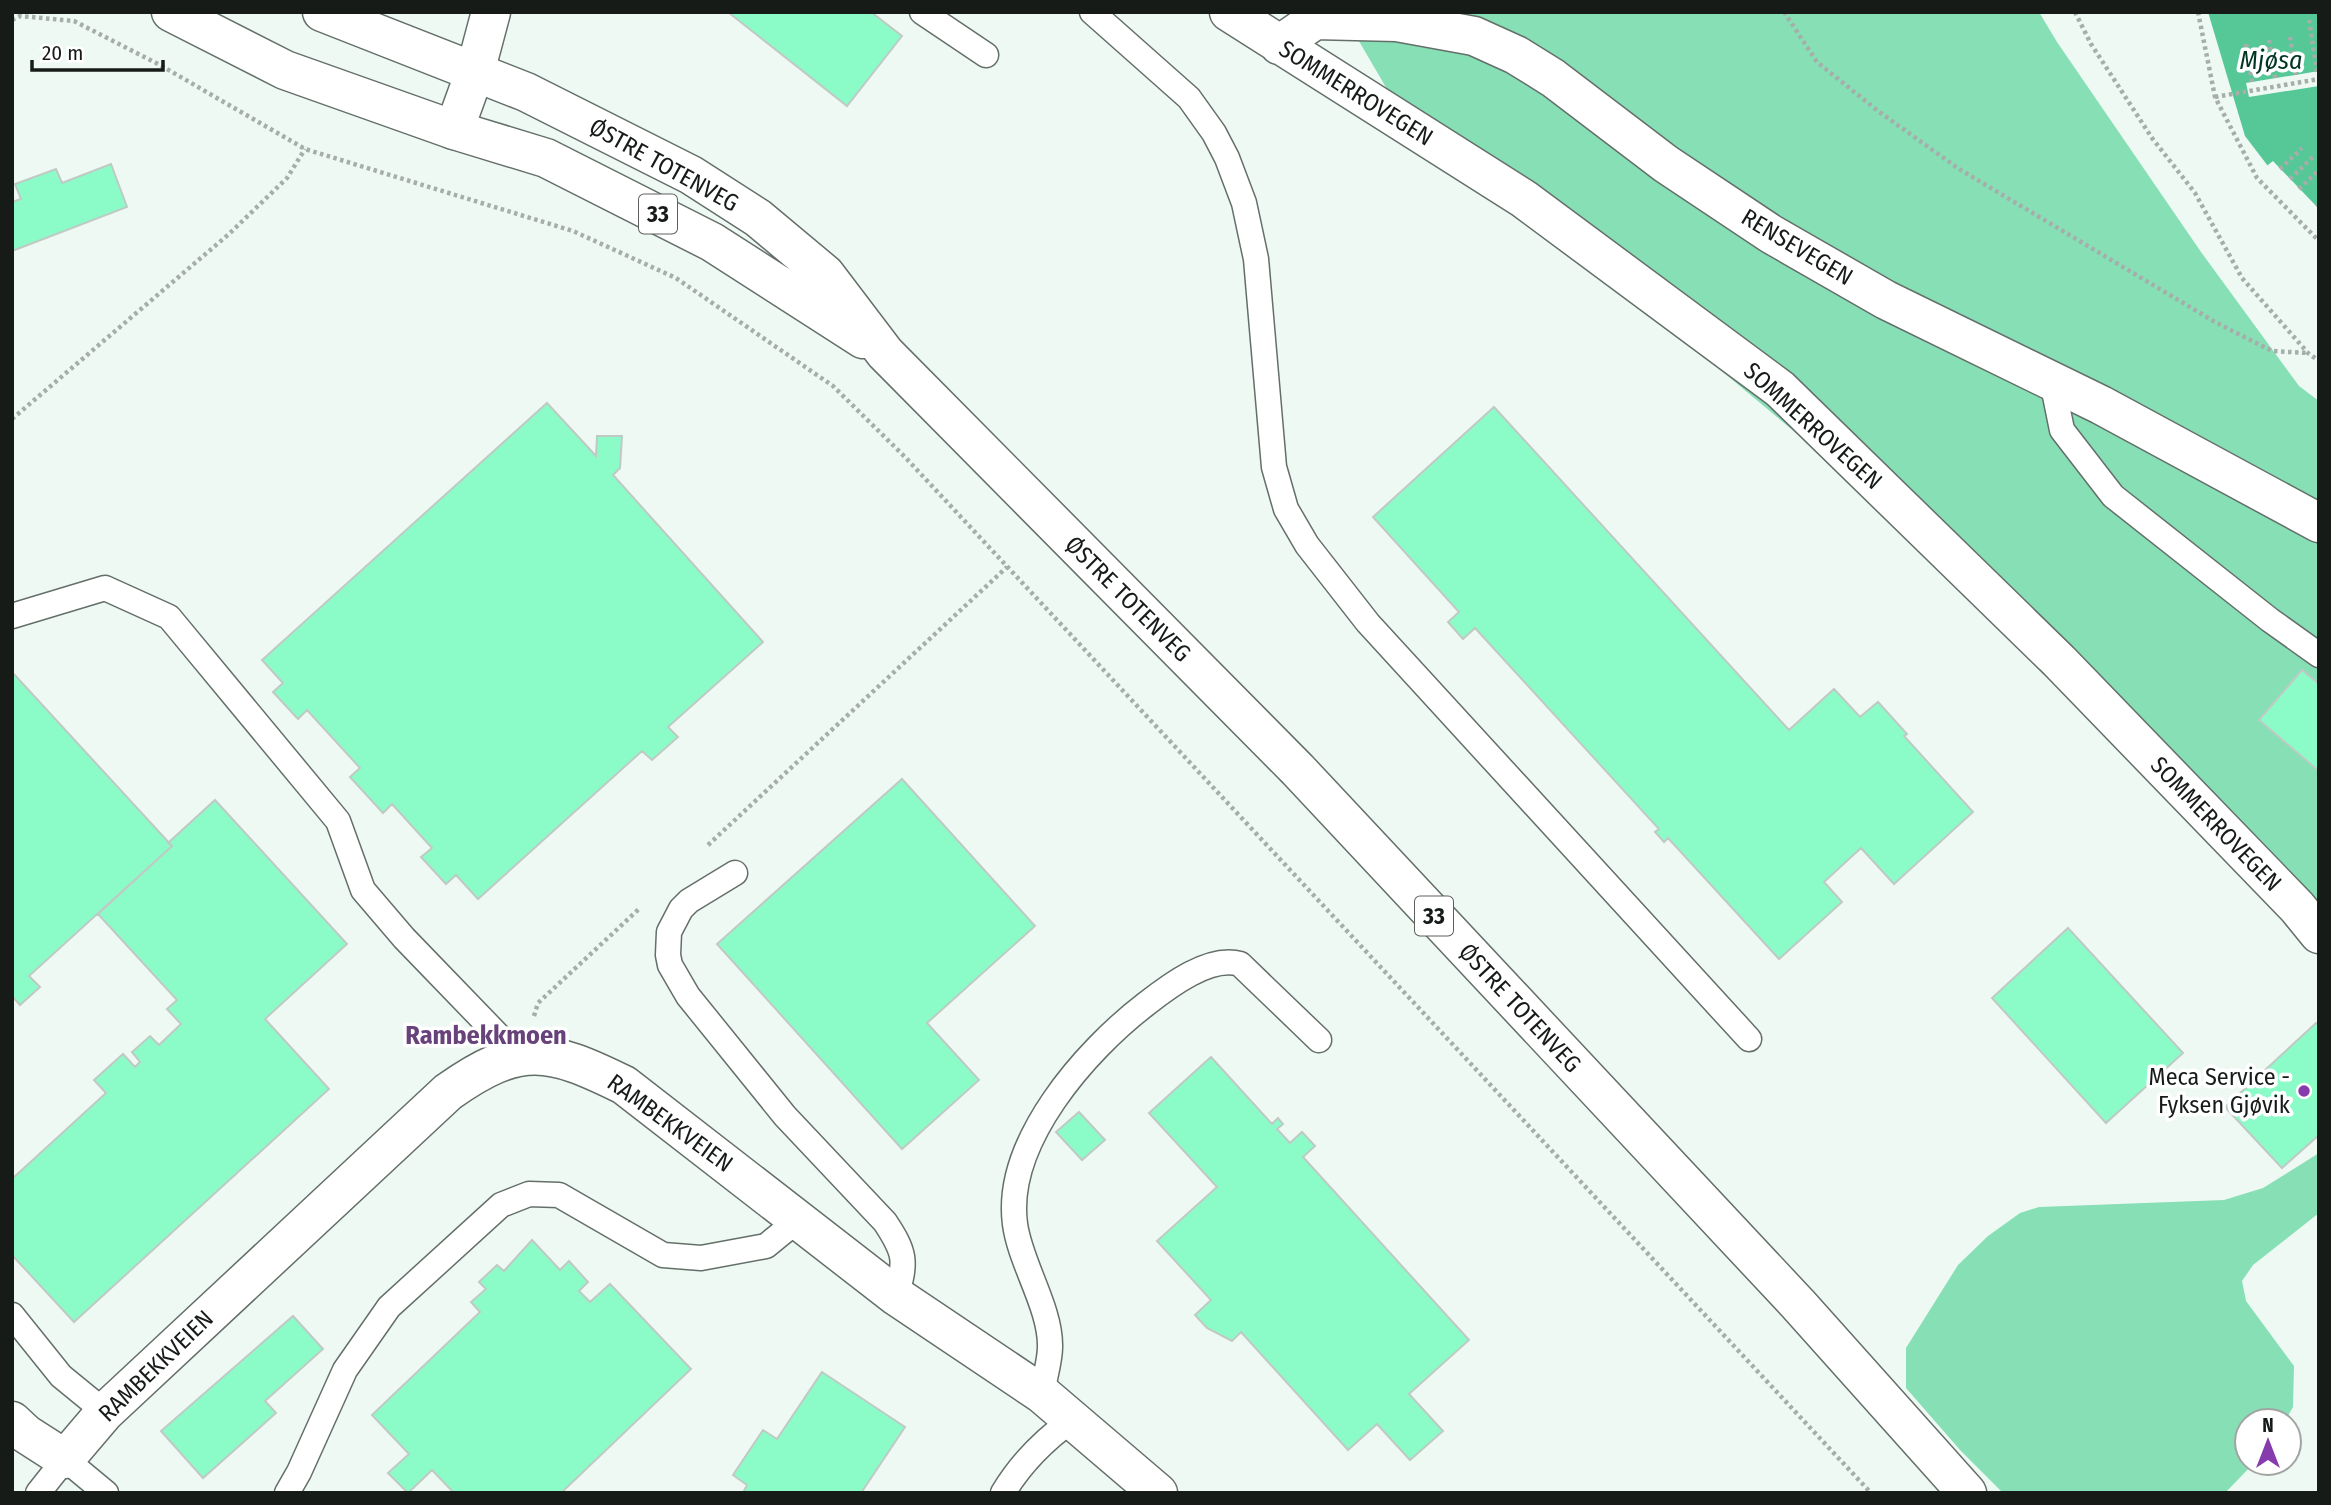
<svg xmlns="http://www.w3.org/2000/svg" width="2331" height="1505" font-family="'Fira Sans Condensed',sans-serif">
	<rect width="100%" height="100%" fill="#eef9f3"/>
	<path fill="#87dfb6" d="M1342,12H2039L2057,42L2201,252L2299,386L2319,401V949L2087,675L1391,96Z
		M2319,1153V1213L2253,1265L2242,1281L2246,1301L2294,1366L2293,1407L2285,1421H2247V1463H2254L2225,1493H2003L1960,1450L1906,1388V1348L1958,1265L1988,1236L2020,1213L2039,1207L2224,1200L2263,1188Z"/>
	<path fill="#56c897" d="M2208,12H2319V233L2245,136Z"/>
	<path fill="#eef9f3" d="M2319,71V86L2249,97L2246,83Z
		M2273,161L2319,209V236L2308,226L2264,168Z"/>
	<path fill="#8bfcc8" stroke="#bfcac4" stroke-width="2" d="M728,12H871L902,36L847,106Z
		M111,164L127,207L12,251V202L21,199L15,184L56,169L62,183Z
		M547,403L596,456L597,436H622L620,468L613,475L763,642L668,727L678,737L652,760L642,751L478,899L456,875L446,884L421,857L432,848L392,804L383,813L350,777L360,768L307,710L298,719L273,692L283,683L262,660Z
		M1494,407L1789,730L1834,689L1860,717L1878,702L1907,734L1904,736L1973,812L1894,884L1861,848L1824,882L1842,902L1779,959L1668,838L1664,842L1655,832L1659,829L1475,628L1463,639L1448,622L1459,612L1373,517Z
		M2302,670L2319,684V771L2259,720Z
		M12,672L172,846L29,976L40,987L20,1005L12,996Z
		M902,779L1035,926L927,1023L979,1080L902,1149L717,944Z
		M215,800L347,944L265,1019L329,1089L74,1322L12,1255V1179L106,1093L94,1080L123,1054L135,1067L140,1062L132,1052L150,1036L159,1045L181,1024L167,1009L177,1000L98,914L172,846L168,843Z
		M2068,928L2183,1053L2106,1123L1992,998Z
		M2316,1023L2319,1025V1135L2282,1168L2225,1107Z
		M1211,1057L1272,1124L1278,1118L1283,1124L1277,1129L1290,1143L1302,1132L1315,1146L1303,1157L1469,1340L1409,1394L1443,1431L1410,1460L1377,1424L1348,1450L1241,1332L1232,1341L1207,1328L1195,1315L1211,1300L1157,1241L1217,1187L1149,1113Z
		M1079,1112L1105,1140L1082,1160L1056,1132Z
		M532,1240L560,1270L569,1261L588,1282L579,1291L590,1302L610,1284L691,1369L561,1493H454L432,1470L408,1493L388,1473L409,1454L372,1415L480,1312L471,1302L486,1289L479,1282L497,1265L504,1271Z
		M293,1316L323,1349L265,1401L276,1413L203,1478L161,1431Z
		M822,1372L905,1427L861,1493H743L747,1485L733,1475L763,1430L777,1439Z"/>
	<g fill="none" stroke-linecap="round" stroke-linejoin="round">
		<g stroke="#656f6a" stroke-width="27">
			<path id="lane" d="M922,12L986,55
				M1092,12L1189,98L1214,133L1227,158L1244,203L1256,259L1274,467L1286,509L1307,545L1368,623L1749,1039
				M2052,381L2062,430L2113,496L2270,620L2319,655
				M12,616L105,588L169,617L338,821L363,890L404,938L518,1056
				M735,873L689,901L681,909L669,932L668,955L670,965L688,996L785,1116L885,1222C905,1252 907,1261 896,1296
				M12,1315L61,1376L105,1412
				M1042,1394C1044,1379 1050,1362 1050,1347C1051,1308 1020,1263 1015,1224C1004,1142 1086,1050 1146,1004C1169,986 1210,955 1240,964L1319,1040
				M38,1493L65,1459L106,1493
				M287,1493L299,1472L345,1370L389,1307L501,1205L529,1194L559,1195L663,1255L701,1258L766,1246L799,1219
				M1003,1493C1021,1463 1044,1440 1072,1420"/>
		</g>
		<g stroke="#656f6a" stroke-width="41">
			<path id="street" d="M1229,12L1524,199L1780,389L2059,661L2297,907L2319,934
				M1279,45L1315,20L1397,22L1474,36L1516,55L1553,78L1666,164L1771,234L1886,300L2101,405L2319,523
				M454,130L475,72L491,12
				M12,1421L26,1434L65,1459L105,1412L448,1092C520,1041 549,1048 624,1085L896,1296L1042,1394L1158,1493"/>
		</g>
		<g stroke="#656f6a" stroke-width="41">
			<path id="primary" d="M171,12L285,70L454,130L546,158L712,242L863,339
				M322,12L526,92L691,175L758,218L825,274L885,353L1298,770L1798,1304L1967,1493"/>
		</g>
		<path stroke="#a5aea9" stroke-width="4.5" stroke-dasharray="3.5 3.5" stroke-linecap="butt" d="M1784,12L1817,62L1878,111L1959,169L2215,322L2272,351L2308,353
			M2075,12L2091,44L2152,138L2195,193L2242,278L2308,353L2319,361
			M2198,12L2215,97L2257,178L2319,241
			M12,20L20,16L74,21L160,65L305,149L573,231L676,278L833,386L905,457L1871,1493
			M2309,20L2317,72
			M2290,37L2296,75
			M2269,40L2275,78
			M2246,44L2252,82
			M2215,97L2319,79
			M2280,169L2302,148
			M2290,179L2313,157
			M2299,189L2319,170
			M2317,207L2319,205
			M12,419L229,234L287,178L305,149
			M708,845L1007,567
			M534,1016L538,1003L640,908"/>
		<use href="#lane" stroke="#fff" stroke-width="24"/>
		<use href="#street" stroke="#fff" stroke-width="38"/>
		<use href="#primary" stroke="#fff" stroke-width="38"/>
	</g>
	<circle fill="#873cad" stroke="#fff" stroke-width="2.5" cx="2304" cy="1091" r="7"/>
	<g text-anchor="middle" stroke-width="7" stroke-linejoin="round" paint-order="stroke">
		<g fill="#fff" stroke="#5d5f5d" stroke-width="2">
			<rect x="639" y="194.5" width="38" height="39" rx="5"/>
			<rect x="1415" y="896.5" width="38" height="39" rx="5"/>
		</g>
		<g font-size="23" font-weight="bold" fill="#171b18">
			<text x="658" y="222">33</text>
			<text x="1434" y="924">33</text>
		</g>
		<g font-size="24" fill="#171b18" stroke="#fff">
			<text transform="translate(1356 93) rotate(32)" y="8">SOMMERROVEGEN</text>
			<text transform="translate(664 165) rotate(29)" y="8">ØSTRE TOTENVEG</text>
			<text transform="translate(1797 247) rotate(31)" y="8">RENSEVEGEN</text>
			<text transform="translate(1813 426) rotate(42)" y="8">SOMMERROVEGEN</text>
			<text transform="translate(1128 599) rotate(45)" y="8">ØSTRE TOTENVEG</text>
			<text transform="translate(2216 824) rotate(46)" y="8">SOMMERROVEGEN</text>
			<text transform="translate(1520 1008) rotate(47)" y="8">ØSTRE TOTENVEG</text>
			<text transform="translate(670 1123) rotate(36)" y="8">RAMBEKKVEIEN</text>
			<text transform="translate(156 1366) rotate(-44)" y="8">RAMBEKKVEIEN</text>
		</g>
		<g font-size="24" fill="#171b18" stroke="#fff" text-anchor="end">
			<text x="2290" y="1085">Meca Service -<tspan x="2290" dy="28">Fyksen Gjøvik</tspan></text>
		</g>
		<g font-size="26" font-style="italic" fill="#013623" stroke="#fff">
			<text x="2271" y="69">Mjøsa</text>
		</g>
		<g font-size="26" font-weight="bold" fill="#67427b" stroke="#fff">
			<text x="486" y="1044">Rambekkmoen</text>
		</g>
	</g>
	<rect width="2331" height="1505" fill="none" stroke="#171b18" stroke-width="28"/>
	<g transform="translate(2268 1442)"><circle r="33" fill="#ffffff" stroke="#a2a4a3" stroke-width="2"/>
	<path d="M0-5L12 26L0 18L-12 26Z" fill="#873cad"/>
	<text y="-10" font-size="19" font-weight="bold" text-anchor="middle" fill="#171b18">N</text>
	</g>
	<path d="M32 60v10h131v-10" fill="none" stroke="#171b18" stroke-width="3.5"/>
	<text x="42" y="60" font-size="21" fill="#171b18" stroke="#ffffff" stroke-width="5" paint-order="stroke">20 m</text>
</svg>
